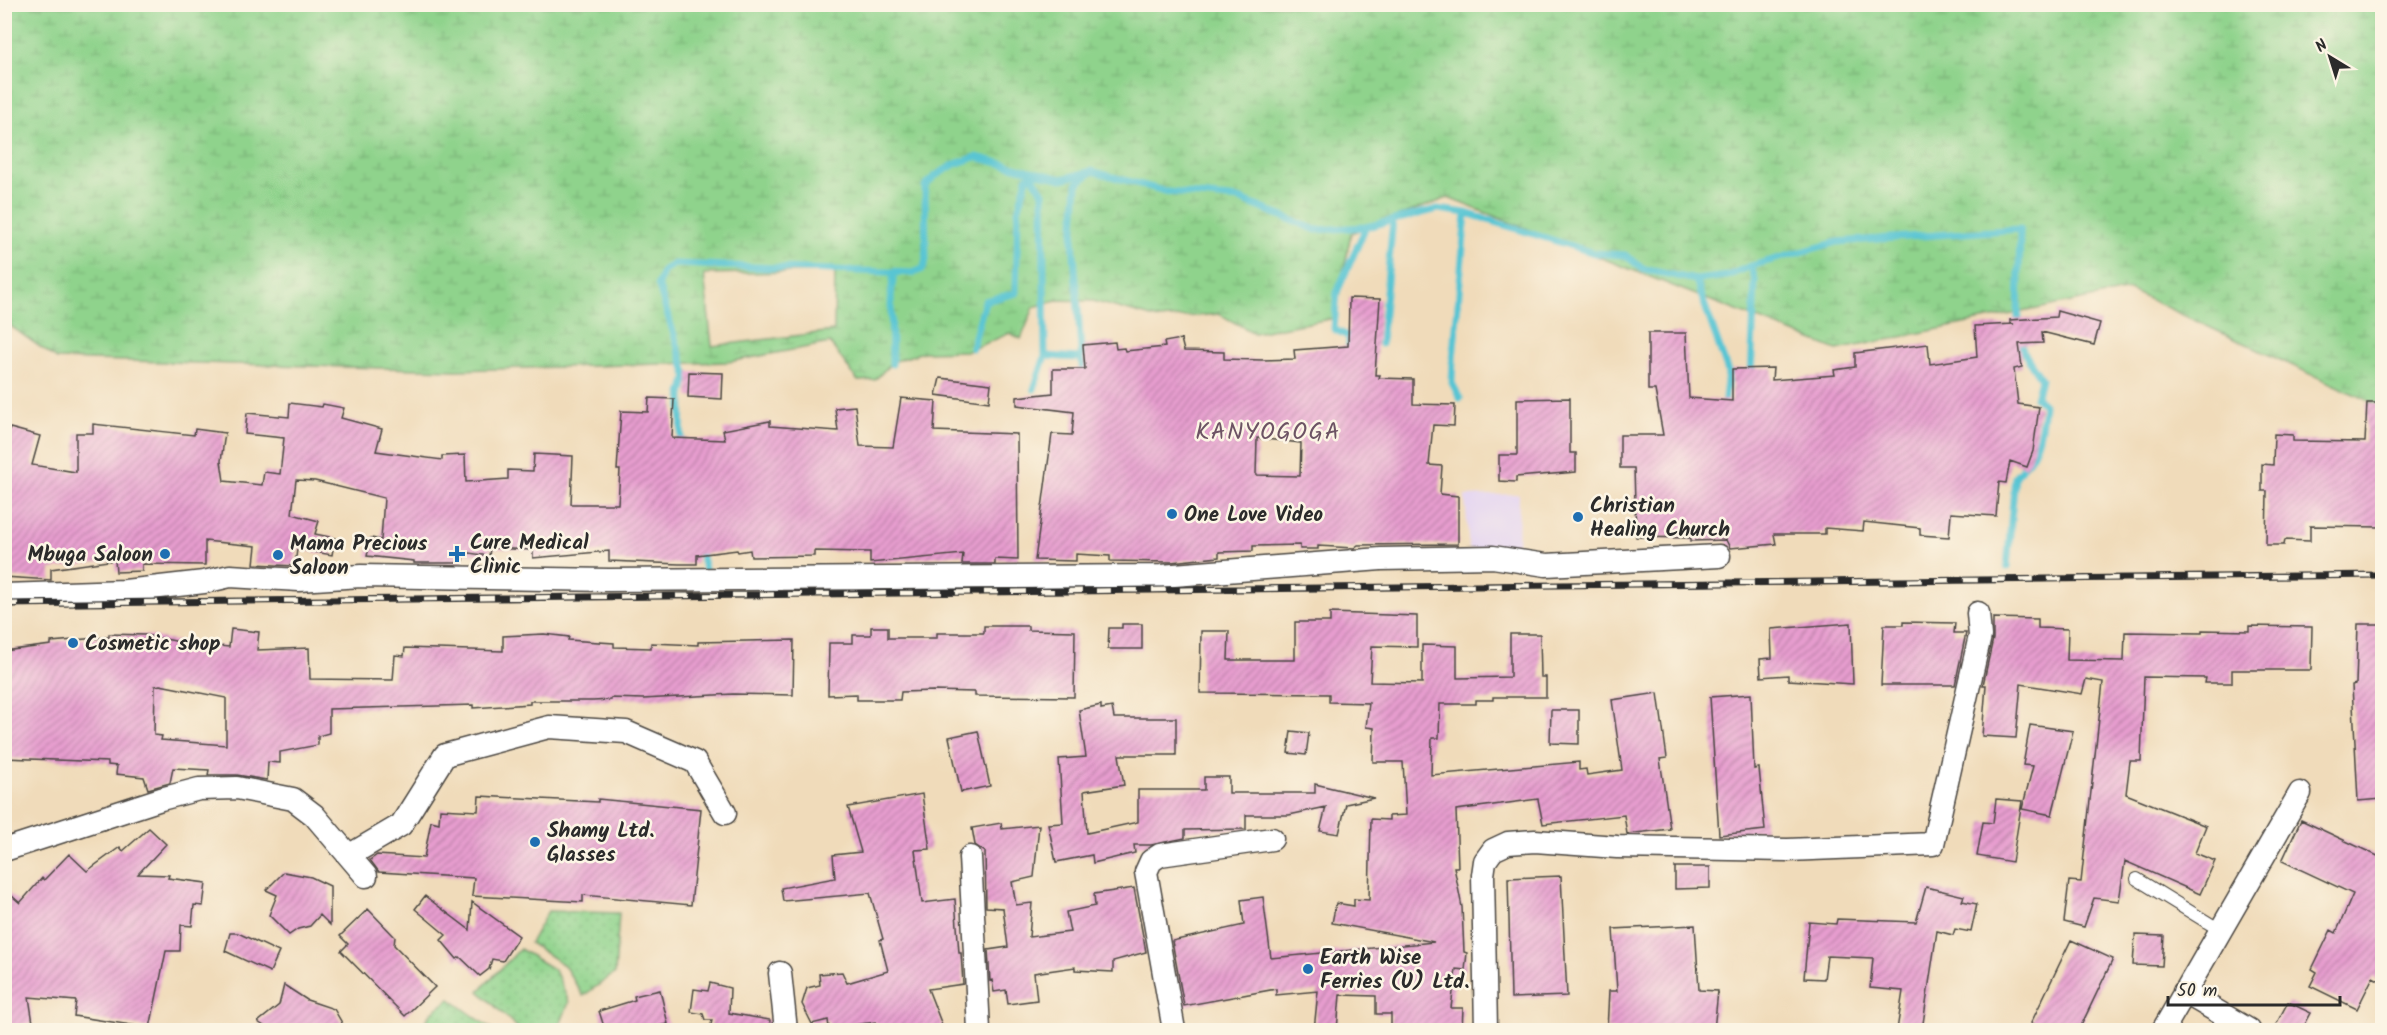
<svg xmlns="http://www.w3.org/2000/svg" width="2387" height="1035" font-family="Kalam,sans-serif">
	<defs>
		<pattern id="grass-dots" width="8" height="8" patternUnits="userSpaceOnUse" patternTransform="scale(1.5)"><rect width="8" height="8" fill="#8fd38c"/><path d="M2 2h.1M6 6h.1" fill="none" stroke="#7cb579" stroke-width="1.8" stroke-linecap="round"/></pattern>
		<pattern id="wetland-marsh" width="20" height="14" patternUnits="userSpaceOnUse" patternTransform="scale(1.5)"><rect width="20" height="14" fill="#8fd38c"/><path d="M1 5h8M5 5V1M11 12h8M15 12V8" fill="none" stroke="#7cb579"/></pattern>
		<pattern id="building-hatch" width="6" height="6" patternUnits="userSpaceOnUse" patternTransform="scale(1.5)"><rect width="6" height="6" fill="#e79dcf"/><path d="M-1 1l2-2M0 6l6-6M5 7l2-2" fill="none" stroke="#bb80a8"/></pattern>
	</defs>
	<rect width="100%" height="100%" fill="#fcf5e5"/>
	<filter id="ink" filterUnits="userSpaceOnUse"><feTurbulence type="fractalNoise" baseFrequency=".0167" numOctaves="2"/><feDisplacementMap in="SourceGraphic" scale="12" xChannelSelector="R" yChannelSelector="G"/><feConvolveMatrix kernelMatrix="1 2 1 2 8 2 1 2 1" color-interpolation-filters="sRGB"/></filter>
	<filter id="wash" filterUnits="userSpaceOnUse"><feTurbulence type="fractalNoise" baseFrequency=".008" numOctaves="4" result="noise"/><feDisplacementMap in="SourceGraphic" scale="24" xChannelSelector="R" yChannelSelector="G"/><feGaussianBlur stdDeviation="1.35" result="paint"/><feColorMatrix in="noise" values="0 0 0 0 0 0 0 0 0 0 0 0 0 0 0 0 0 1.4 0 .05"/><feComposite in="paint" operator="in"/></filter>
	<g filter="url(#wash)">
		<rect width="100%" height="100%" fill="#f0dbba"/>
		<path fill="#e3d3f2" d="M1519,494L1518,549H1469L1465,496Z"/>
		<path fill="url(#grass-dots)" stroke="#5d7f5c" stroke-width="1.5" d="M548,911L619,913L615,973L583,996L564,965L530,943Z
			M520,949L555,970L569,1002L558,1030H520L479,991Z
			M450,999L493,1030H421L431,1013Z"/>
		<path fill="url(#wetland-marsh)" stroke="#5d7f5c" stroke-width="1.5" fill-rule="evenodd" d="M5,5H2382V407L2129,290L1837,350L1448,198L1351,233L1335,318L1254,333L1219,314L1159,319L1093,301L1056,300L1034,307L1021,339L1010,333L968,351L923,352L892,362L875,380L858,381L830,343L728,362L456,370L57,359L5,322ZM835,271L834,331L712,346L704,274Z"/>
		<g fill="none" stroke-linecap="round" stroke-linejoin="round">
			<path stroke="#59c5d3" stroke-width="7" d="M1029,171L1043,193L1045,356L1034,389
				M1751,266L1755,280L1751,378
				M1696,280L1728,372L1724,407
				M1381,344L1393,220
				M1349,345V337L1334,329L1337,292L1366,227
				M972,348L985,301L1016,293L1018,211L1029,171
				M1045,356L1081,358
				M892,364L891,296L894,271
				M1083,378L1073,240L1077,184L1090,173
				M1460,398L1452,383L1453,360L1466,213
				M681,446L682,394L687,376L658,284L664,270L674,264L913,273L923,269L926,260L925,186L935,176L955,164L976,157L1062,179L1092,171L1168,192L1239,199L1316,230L1366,227L1438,209L1466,213L1594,253L1625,255L1643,269L1696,280L1727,276L1751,266L1837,242L2020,229L2018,318L2023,351L2041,379L2036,398L2044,405C2041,436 2038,454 2015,476L2007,567
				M699,546L707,576"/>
		</g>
		<g id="blocks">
			<path fill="url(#building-hatch)" fill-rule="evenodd" d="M1349,298L1380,299L1375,375H1380L1379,378L1413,379V404L1455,405L1454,426L1433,425L1429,465L1442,466L1440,494L1458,496V544L1358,545L1354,548L1318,546V549H1300V545L1253,546V551L1219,552V557L1171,562L1110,561V556L1076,554V561L1035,560L1052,434L1072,435L1074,412L1017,405V397L1053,393V369H1085L1083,345L1115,342L1116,349L1124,348L1125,351L1165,347L1164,342L1181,339L1184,351L1224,352V359L1262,360L1295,359L1294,350L1348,346ZM1257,438L1301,443L1300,476L1256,475Z
				M2057,311L2100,323L2094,345L2042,332L2043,343L2019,344L2022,367L2014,369L2018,404L2039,407L2033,451L2027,467L2010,461L2006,483L1999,482L1996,516L1951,513L1949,537L1920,535V528L1864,522L1863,531L1825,528V534H1774L1776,544L1730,548L1726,540L1691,541V538L1636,537L1634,468H1620V435H1663L1655,390H1648V333H1686L1689,398L1732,401V369L1773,368L1772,380L1835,375L1834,370L1855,367V353L1928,344L1930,364L1977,357L1975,326L2014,324L2010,323V320L2056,317Z
				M689,372L723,373L722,399L688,397Z
				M940,378L991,384L989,402L936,395Z
				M649,398L674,399L672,438L725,440L723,430L770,421V426L838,431L835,408L855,406L860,446L893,447L901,398L936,401L934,431L1017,434L1018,560L995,559V564H962L963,554L870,563V552L814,551V556L751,557L750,550L738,552L737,550L697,555V564H679L609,561V551L533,558V550L490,548L489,556L463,552V563H414V561L367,556L371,538L381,540L384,498L315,481L296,480L292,514L319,521L315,534L335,538L332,555L297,549L295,566L254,564L256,546L205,541V565L142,564V571L116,572L115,560L51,569V580L4,577V448L10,428L40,436L32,465L76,472V433H93V424L194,435L195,429L225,433L221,461L224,481L262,485L264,472L280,474L284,438L245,434L247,413L289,417L290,403L322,407L323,404L344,408L341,418L382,429L376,451L442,460V456L465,455L466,482L508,479V470L533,471L534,454L573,456L571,504H618L620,470H617L621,411L648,412Z
				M1570,398V453H1576V472L1516,477V482L1499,481V455H1517V399Z
				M2367,403H2382V527L2310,526V541L2285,540L2284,545H2266L2267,491H2262V464L2273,465L2274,434L2293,435V441L2365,442Z
				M1330,613L1417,616V647L1372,646L1370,682L1422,683V645L1457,646V678L1510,677V634H1540L1541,677H1546V697H1493V700H1476V704H1440L1439,738H1432L1431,775L1579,762V770L1586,769L1587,775L1622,770L1612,700L1658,693L1667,758L1660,759L1670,829L1627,834L1624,815L1543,824L1538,799L1456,810L1458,867H1454L1462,907L1464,952L1467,953L1465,970L1456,969L1451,1008H1463L1462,1030H1391V1014H1376V996L1340,995L1337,1030H1314L1318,991L1276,995V989L1184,1006L1172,941L1244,925L1241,900L1263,897L1271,958L1434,942L1332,923L1336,903L1354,906V899L1369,900L1371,819L1389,820V816L1406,815L1403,762H1373L1374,728L1366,727L1369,703L1329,702V694L1200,693L1201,631H1229L1228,660H1295V622H1330Z
				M1993,618L2038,619V628L2068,629L2067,660L2124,661L2125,632L2202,633V630L2249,631V626L2312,627L2311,670H2232V683H2205L2206,678L2144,677L2141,761H2130L2126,794L2206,826L2195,853L2215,861L2200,894L2125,861L2119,901L2094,898L2084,927L2064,922L2069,881L2081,882L2103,682L2086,679L2082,694L2021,684L2016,738L1982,736L1986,685H1983L1993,639Z
				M1903,622L1955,623L1954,633H1966L1955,685H1881L1884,625H1903Z
				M1851,623L1853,684L1788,680V675L1761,677L1760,659L1772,658L1771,629Z
				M1122,624H1142V649H1108L1109,628H1122Z
				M2358,624H2380L2382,799L2358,801L2352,685L2356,684Z
				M984,626H1028V630L1075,631L1074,697L975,696V692L933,691L901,692L900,700H857V694L828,695L829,643H853V635H871V627H888V638H937V633H984Z
				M231,629L259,632L257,650L309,648L310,679L393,680L395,655L404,656L405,648L503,651V636L544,634L569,637L568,640L614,643V647L651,648V643L698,645V642L794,640L793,695L733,694L643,699L611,698V700L593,701H530V704L473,708V705L329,709V733L318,736V745L280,752V763L268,762L267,780L237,775H208L209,770L173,768L170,783L148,789L144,777L116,774L117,766L108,765V762L4,758V651L51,645V642L109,637V634L145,635L185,643L229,647ZM160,685L226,698V745L161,740L162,736L154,735L155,686Z
				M1751,694L1754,769L1759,768L1765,830L1719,835L1710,697Z
				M1101,705V709L1112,707L1114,718H1176V755H1119L1124,785L1084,791L1087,833L1138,822V790H1204V777H1229V793H1315V784L1374,798L1346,804L1339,834L1320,831L1326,807L1289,815H1246V829L1185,830V838L1151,845H1134L1135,853L1093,863L1092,855L1056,862L1048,824L1063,823L1059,759L1086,757L1079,710Z
				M1551,710H1579V744L1550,743Z
				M2030,725L2073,731L2052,815L2022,809L2033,766L2023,765Z
				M978,731L990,786L961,792L949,737Z
				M1291,731L1309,733L1306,755L1288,753Z
				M922,794L930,849L915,850L922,903L955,899L959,953H961L963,984L928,989L944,1030H877L876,1022L829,1028L828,1020L812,1024L802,1004L807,988L820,985L819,974L842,972L847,983L888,971L880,940L883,939L870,893L783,901L781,888L835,878L833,855L861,852L848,807Z
				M479,796L598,802V799L701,809L691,905L583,895V902L472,896L474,878L379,872L370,860L377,855L424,858L431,821L439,823L440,809L478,811Z
				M1996,799L2022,801L2012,862L1977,856L1983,822L1993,823Z
				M2301,820L2382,858V982L2373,977L2357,1009L2310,986L2317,972L2312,969L2331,930L2336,933L2353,894L2282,861Z
				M1001,823L1002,829L1039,825L1034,877L1012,882L1016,905L1032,903L1029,937L1070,932L1066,912L1095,906L1094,894L1134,888L1146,952L1113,961V972L1075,970V967L1034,973L1037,1000L1008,1004L1006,990L994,992L992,980L990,981L988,950L1008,947L1003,908L986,907L985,852L975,845L972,828Z
				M149,828L166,844L138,874L169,875L168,878L206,883L203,906L194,905L192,926L181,925L180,951H166L150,1028L74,1016L76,1001L29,997L33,1023L4,1028L5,890L20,903L42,878L44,880L69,854L87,871L120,847L123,851Z
				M1675,867H1710V888L1675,889Z
				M284,872L311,877L330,886V925L320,915L310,926L298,929L289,935L269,915L277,895L266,890Z
				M1561,876L1567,996L1511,998L1508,878Z
				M1926,887L1964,896L1962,901L1977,904L1971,932L1955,929L1953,935L1937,931L1922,1030H1897L1903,991L1870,988L1873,958L1827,956L1824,979L1804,978L1809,922L1836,924L1837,919L1916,922Z
				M425,896L470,930L472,902L519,936L503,961L492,959L489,969L480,976L460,957L457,959L441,940L446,935L415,909Z
				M368,909L395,937L394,945L435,987L405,1016L341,951L348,944L340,936Z
				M1695,925L1699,990L1718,991L1714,1030H1607L1609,991H1617L1613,929Z
				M230,933H238L279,952L270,972L225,951Z
				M2135,935L2164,936L2162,966L2133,965Z
				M2071,940L2113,959L2079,1030H2047L2031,1023Z
				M710,983L730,988L729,1013L770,1020L769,1030H710L712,1020H705L703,1014L691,1012L694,989L708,991Z
				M284,985L307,1000L334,1009L346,1030H270L258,1022L279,1005Z
				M660,990L668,1024L641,1030H605L599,1011L635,1000L634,996Z
				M2288,1002L2311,1013L2302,1030H2273Z"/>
		</g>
	</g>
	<g filter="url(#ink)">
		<use href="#blocks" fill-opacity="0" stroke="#494540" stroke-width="1.5"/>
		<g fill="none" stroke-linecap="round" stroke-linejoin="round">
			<g stroke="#494540" stroke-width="14">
				<path id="lane" d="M2137,879L2220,930"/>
			</g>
			<g stroke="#494540" stroke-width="25">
				<path id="street" d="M4,595L125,591L204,582L230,576L299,580L361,576L609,580L1161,576L1381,559L1493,557L1546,565L1719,556
					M4,850L161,799L199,789L237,788L293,799L314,815L366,876
					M350,855L401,825L445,755L549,727L626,732L695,762L725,813
					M970,857L979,1030
					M780,973L786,1030
					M2184,992L2249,1030
					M1174,1030L1146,872L1151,861L1160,855L1272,839
					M1486,1030L1483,875L1485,861L1493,850L1508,843L1535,841L1617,847L1788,850L1933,844L1980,636L1978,613
					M2163,1030L2300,793"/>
			</g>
			<use href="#lane" stroke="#fff" stroke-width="12"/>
			<use href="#street" stroke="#fff" stroke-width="22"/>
			<g stroke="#2b2b2b" stroke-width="7">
				<path id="rail" d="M4,604L2382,575"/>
			</g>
			<use href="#rail" stroke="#fcf5e5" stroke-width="4.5" stroke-dasharray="14" stroke-linecap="butt"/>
		</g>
	</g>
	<g fill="#1f6fb2" stroke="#fcf5e5" stroke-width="2">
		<circle cx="1172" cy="514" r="6"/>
		<circle cx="1578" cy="517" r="6"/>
		<circle cx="165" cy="554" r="6"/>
		<path d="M454 545h6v6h6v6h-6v6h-6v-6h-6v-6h6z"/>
		<circle cx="278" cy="555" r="6"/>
		<circle cx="73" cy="643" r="6"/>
		<circle cx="535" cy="842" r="6"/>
		<circle cx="1308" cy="969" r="6"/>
	</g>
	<g text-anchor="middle" stroke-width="5" stroke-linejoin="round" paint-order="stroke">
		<g font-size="21" font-weight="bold" fill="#2b2b2b" stroke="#fcf5e5" text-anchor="start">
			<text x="1590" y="512">Christian<tspan x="1590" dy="24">Healing Church</tspan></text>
			<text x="1184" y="521">One Love Video</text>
			<text x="470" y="549">Cure Medical<tspan x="470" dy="24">Clinic</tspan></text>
			<text x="290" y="550">Mama Precious<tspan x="290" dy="24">Saloon</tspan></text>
			<text x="153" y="561" text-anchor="end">Mbuga Saloon</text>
			<text x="85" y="650">Cosmetic shop</text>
			<text x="547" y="837">Shamy Ltd.<tspan x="547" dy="24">Glasses</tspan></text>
			<text x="1320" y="964">Earth Wise<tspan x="1320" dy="24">Ferries (U) Ltd.</tspan></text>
		</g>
		<g font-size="24" letter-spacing="1.5" fill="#6d5364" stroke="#fcf5e5">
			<text x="1268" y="439">KANYOGOGA</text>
		</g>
	</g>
	<rect width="2387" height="1035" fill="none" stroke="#fcf5e5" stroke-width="24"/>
	<g transform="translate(2330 57) rotate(322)" stroke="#fcf5e5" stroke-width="4.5" paint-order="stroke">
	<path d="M0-4.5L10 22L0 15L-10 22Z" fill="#2b2b2b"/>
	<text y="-9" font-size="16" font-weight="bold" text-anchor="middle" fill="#2b2b2b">N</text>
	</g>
	<path d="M2168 996v9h172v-9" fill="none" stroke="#2b2b2b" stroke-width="3"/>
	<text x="2177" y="996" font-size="18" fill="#2b2b2b" stroke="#fcf5e5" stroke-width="4.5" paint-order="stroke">50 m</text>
</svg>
